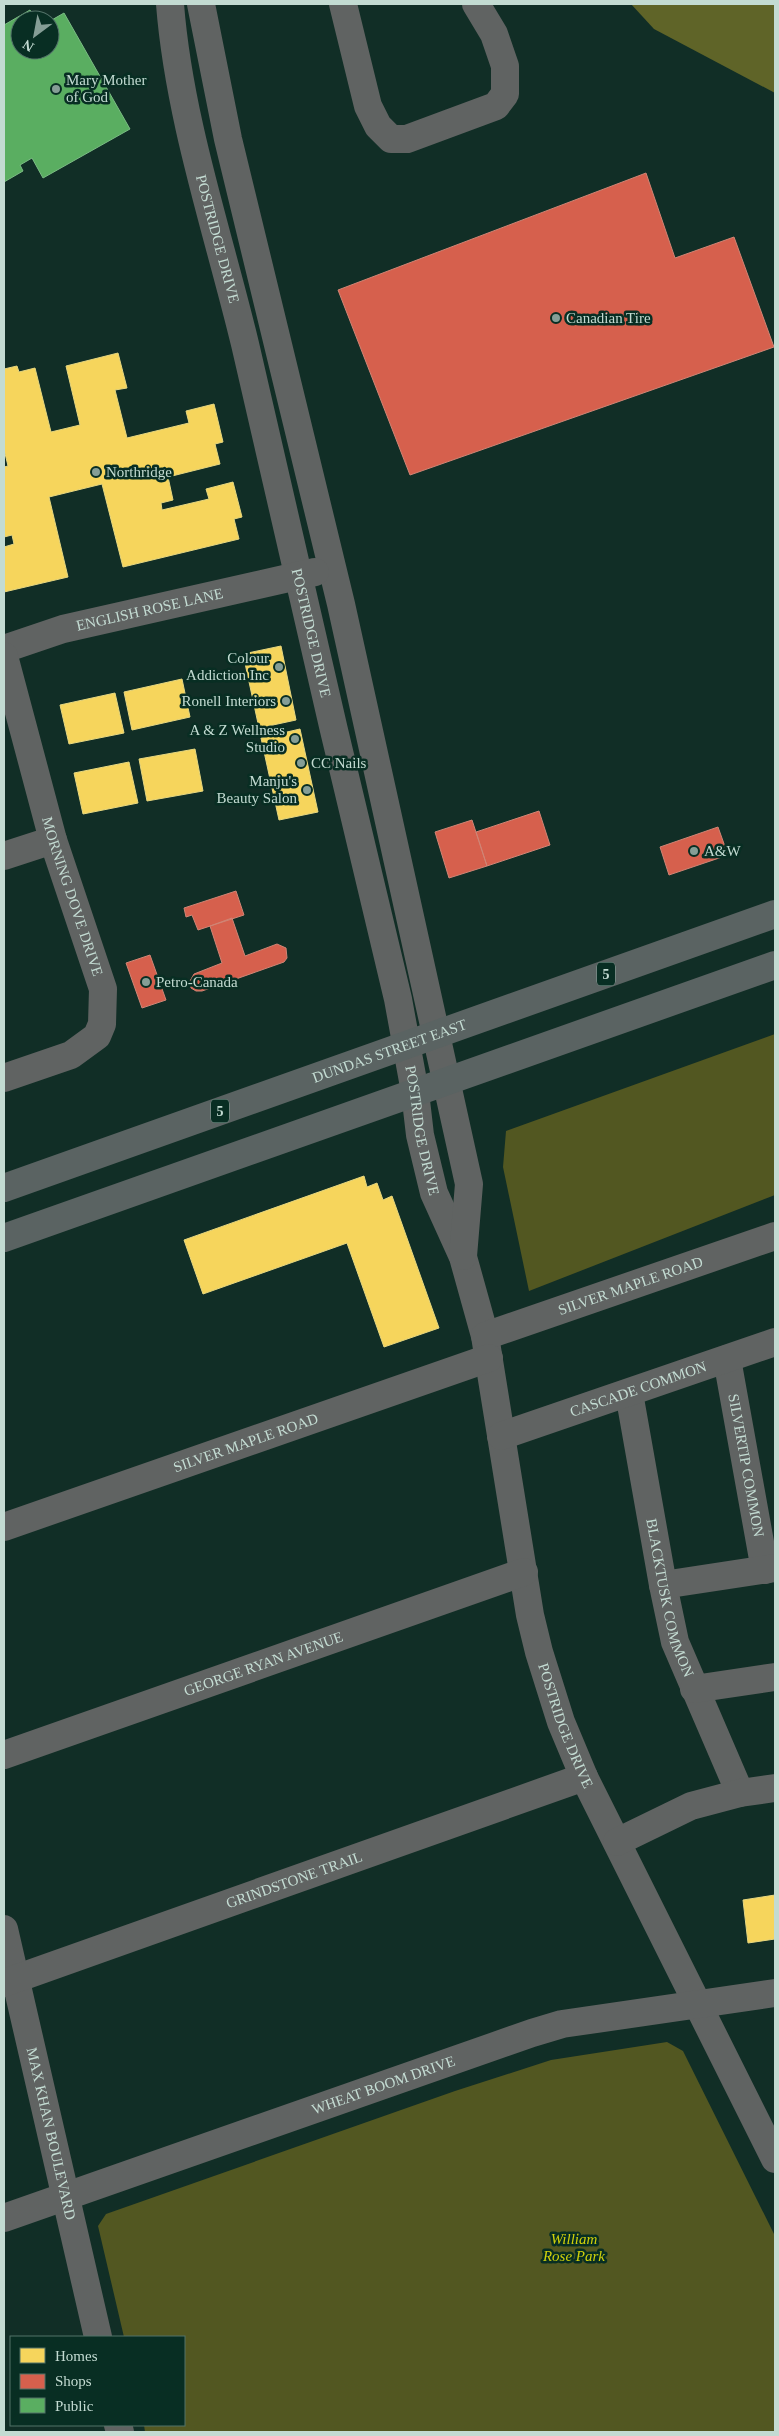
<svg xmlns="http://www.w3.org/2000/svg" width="779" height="2436" font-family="Georgia,serif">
	<rect width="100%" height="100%" fill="#112e26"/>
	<path fill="#525721" d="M775,1034V1195L529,1291L503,1167L506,1131Z
		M667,2042L683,2051L775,2236V2432H145L144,2425H184V2337H124L98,2226L106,2214L455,2091L551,2060Z"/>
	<path fill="#5f6428" d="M631,4H775V93L654,29Z"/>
	<path fill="#f6d55c" stroke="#e7d77f" d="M118,353L127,388L115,390L127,438L189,423L186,411L214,404L223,442L215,444L220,464L168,477L173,500L161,503L162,510L209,499L206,489L233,482L242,517L234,519L239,539L123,567L102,484L49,497L68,577L4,592V547L14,544L12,535L4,537V467L8,466L4,449V369L17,366L19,372L35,368L51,432L80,425L66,366Z
		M281,646L296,720L259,728L243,654Z
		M182,679L190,717L132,730L124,692Z
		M115,693L124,733L69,744L60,705Z
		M300,729L318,812L279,820L261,738Z
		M195,749L203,791L147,801L139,759Z
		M129,762L138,803L83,814L74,773Z
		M364,1176L367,1187L377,1183L383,1200L392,1196L439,1328L384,1347L347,1243L203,1294L184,1240Z
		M775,1895V1939L748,1943L743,1900Z"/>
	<path fill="#d6604d" stroke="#d08575" d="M646,173L675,258L734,237L774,347L410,475L338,290Z
		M539,811L550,845L487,866L476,832Z
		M472,820L487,866L449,878L435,832Z
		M718,827L728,855L669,875L660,847Z
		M236,891L244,915L198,930L192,915L186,917L184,908Z
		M232,918L245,956L277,944L286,948L287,958L284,962L202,991H196L191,988L190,981L194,974L222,963L210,926Z
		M150,955L166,1000L142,1008L126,963Z"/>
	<path fill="#5aae61" stroke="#7abc83" d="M30,10L36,20H20V50H50V21L64,13L130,129L43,178L32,158L20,165L23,171L4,182V25Z"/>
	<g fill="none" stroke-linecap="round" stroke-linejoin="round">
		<g stroke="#606362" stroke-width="28">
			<path id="s1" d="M170,4C179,119 218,232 245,344C295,563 345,781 398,999L415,1092L420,1135L434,1193L463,1257L485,1336L530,1615L539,1652L561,1722L584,1777L775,2159"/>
			<path d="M201,4L228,139L341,604L469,1184L463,1256"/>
			<path d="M343,4L368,106L378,126L391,139H407L496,106L505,94V66L494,34L476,4"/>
			<path id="s2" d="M4,649L63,629L315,572"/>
			<path id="s3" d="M4,656L53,840L103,989L102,1024L97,1036L71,1055L4,1078"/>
			<path d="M4,856L53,840"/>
			<path id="s4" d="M485,1336L775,1236"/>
			<path id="s5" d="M727,1359L765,1570"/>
			<path id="s6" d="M629,1393L663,1585L675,1642L740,1793"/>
			<path id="s7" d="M501,1436L775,1342"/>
			<path id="s8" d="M4,1527L489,1358"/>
			<path d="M663,1585L775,1568"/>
			<path d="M694,1689L775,1677"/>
			<path id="s9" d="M4,1755L524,1572"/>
			<path d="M617,1842L691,1806L740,1793L775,1788"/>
			<path id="s10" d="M4,1929L98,2337"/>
			<path id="s11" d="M4,1983L584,1777"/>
			<path id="s12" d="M4,2218L532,2033L562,2024L775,1993"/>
			<path d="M118,2425L120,2432"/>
		</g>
		<g stroke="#5a6362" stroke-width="28">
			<path id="s13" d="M4,1188L775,914"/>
			<path d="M4,1238L775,965"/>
		</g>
	</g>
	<g fill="#859e96" stroke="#082e23" stroke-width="2">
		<circle cx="56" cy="89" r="5"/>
		<circle cx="556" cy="318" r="5"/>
		<circle cx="96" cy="472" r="5"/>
		<circle cx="279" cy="667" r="5"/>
		<circle cx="286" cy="701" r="5"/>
		<circle cx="295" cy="739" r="5"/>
		<circle cx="301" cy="763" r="5"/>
		<circle cx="307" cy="790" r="5"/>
		<circle cx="694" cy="851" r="5"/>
		<circle cx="146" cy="982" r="5"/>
	</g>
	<g text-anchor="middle" stroke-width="5" stroke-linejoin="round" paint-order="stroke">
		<g fill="#082e23" stroke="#8ba79e" stroke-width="1">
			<rect x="597" y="962.5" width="18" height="23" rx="4"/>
			<rect x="211" y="1099.5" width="18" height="23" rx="4"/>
		</g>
		<g font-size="14" font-weight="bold" fill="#c3dbd2">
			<text x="606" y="979">5</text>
			<text x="220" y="1116">5</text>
		</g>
		<g font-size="15" fill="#c3dbd2" stroke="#082e23" text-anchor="start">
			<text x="66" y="85">Mary Mother<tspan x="66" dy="17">of God</tspan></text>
			<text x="566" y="323">Canadian Tire</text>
			<text x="106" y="477">Northridge</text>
			<text x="269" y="663" text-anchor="end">Colour<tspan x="269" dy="17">Addiction Inc</tspan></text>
			<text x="276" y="706" text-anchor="end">Ronell Interiors</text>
			<text x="285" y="735" text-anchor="end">A &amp; Z Wellness<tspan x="285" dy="17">Studio</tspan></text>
			<text x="311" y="768">CC Nails</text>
			<text x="297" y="786" text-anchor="end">Manju's<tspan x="297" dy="17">Beauty Salon</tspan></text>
			<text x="704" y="856">A&amp;W</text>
			<text x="156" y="987">Petro-Canada</text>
		</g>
		<g font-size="15" fill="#c3dbd2" stroke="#082e23">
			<text dy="5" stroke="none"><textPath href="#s1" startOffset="240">POSTRIDGE DRIVE</textPath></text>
			<text dy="5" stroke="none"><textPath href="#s2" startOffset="151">ENGLISH ROSE LANE</textPath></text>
			<text dy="5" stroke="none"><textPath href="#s1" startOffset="645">POSTRIDGE DRIVE</textPath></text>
			<text dy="5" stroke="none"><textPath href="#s3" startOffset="250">MORNING DOVE DRIVE</textPath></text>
			<text dy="5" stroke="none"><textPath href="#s13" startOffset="409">DUNDAS STREET EAST</textPath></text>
			<text dy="5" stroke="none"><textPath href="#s1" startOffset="1155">POSTRIDGE DRIVE</textPath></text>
			<text dy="5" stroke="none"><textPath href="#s4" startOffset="154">SILVER MAPLE ROAD</textPath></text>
			<text dy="5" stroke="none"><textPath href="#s7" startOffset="145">CASCADE COMMON</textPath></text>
			<text dy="5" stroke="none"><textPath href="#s8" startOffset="256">SILVER MAPLE ROAD</textPath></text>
			<text dy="5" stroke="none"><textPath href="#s5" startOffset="108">SILVERTIP COMMON</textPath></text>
			<text dy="5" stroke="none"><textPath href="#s6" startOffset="209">BLACKTUSK COMMON</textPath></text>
			<text dy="5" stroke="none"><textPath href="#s9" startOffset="275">GEORGE RYAN AVENUE</textPath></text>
			<text dy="5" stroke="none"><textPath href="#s1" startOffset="1770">POSTRIDGE DRIVE</textPath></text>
			<text dy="5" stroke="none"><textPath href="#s11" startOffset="308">GRINDSTONE TRAIL</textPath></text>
			<text dy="5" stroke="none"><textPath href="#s12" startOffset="402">WHEAT BOOM DRIVE</textPath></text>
			<text dy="5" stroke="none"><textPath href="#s10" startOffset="210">MAX KHAN BOULEVARD</textPath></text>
		</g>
		<g font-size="15" font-style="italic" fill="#d0d10b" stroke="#082e23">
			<text x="574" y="2244">William<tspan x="574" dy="17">Rose Park</tspan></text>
		</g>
	</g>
	<rect width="779" height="2436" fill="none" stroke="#c3dbd2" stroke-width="10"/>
	<rect x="10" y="2336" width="175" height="90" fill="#082e23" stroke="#537369"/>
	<rect x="20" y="2348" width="25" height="15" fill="#f6d55c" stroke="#537369"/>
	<text x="55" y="2361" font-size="15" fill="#c3dbd2">Homes</text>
	<rect x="20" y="2374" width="25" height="15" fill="#d6604d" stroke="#537369"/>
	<text x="55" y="2386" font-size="15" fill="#c3dbd2">Shops</text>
	<rect x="20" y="2398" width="25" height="15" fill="#5aae61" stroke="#537369"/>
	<text x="55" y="2411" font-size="15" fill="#c3dbd2">Public</text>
	<g transform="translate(35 35) rotate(212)"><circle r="24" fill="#082e23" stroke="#537369"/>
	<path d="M0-4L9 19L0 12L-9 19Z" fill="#859e96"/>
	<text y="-8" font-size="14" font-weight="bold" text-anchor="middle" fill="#c3dbd2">N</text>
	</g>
</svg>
